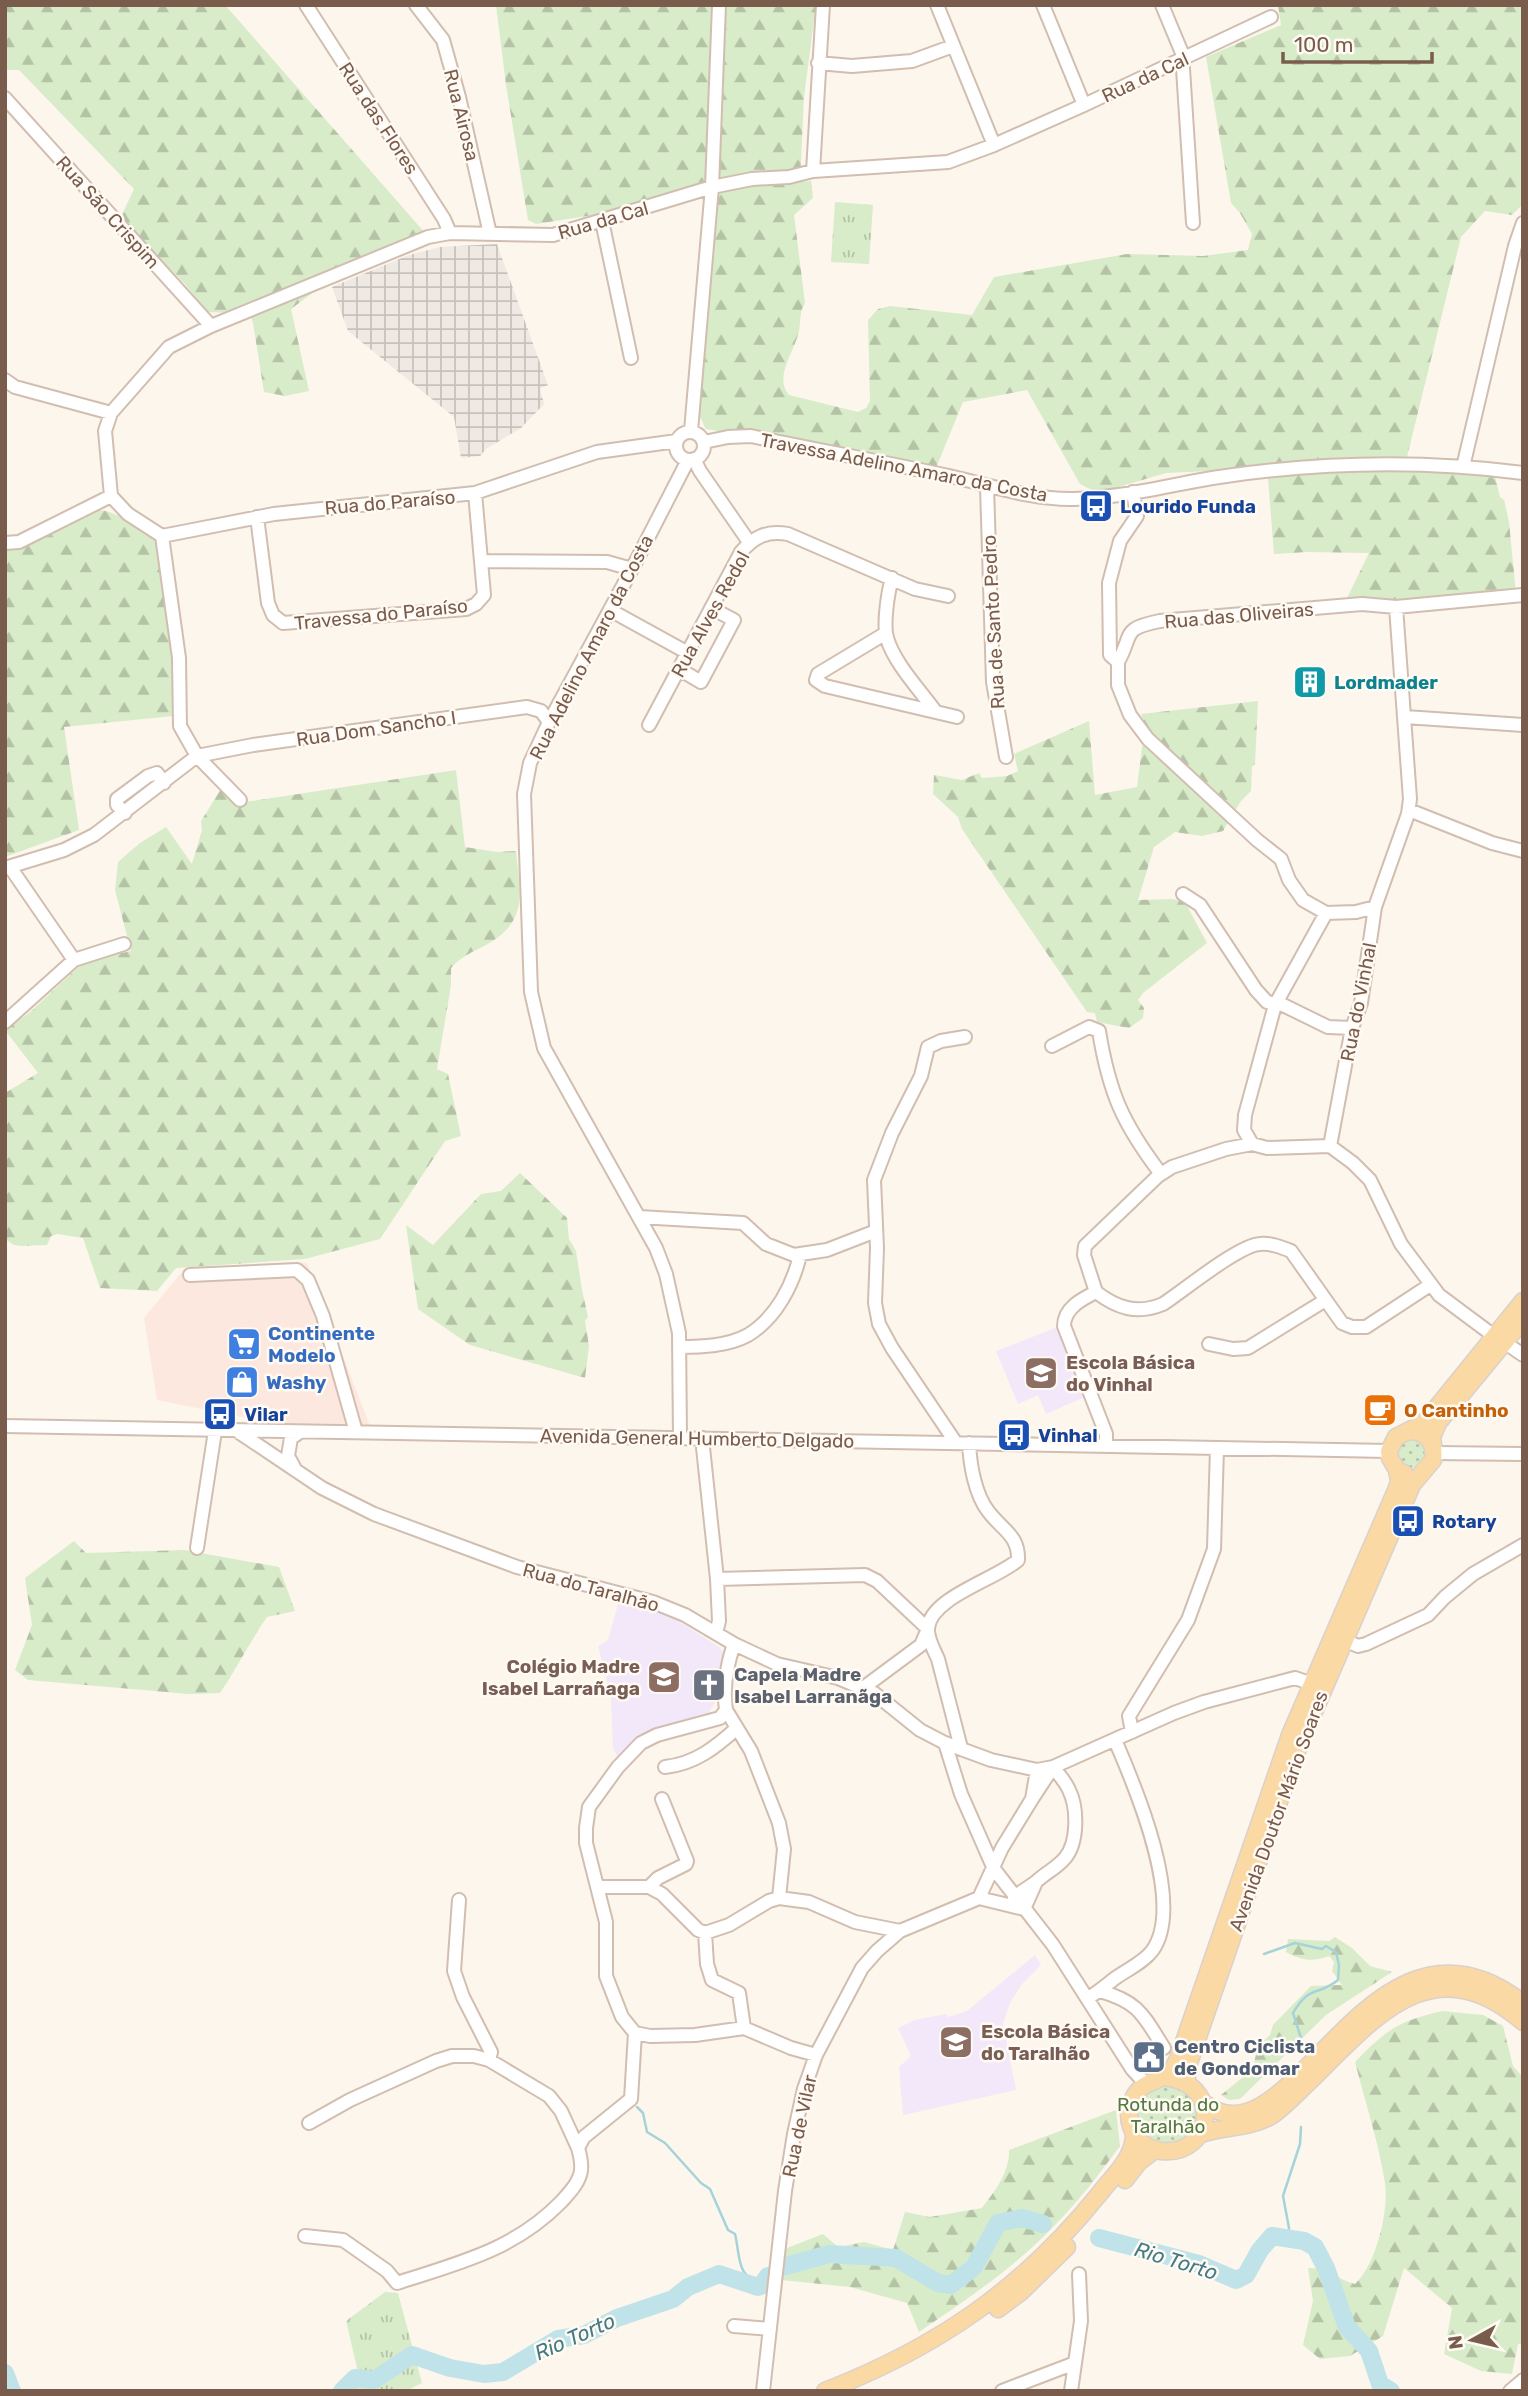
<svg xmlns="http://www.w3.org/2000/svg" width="1528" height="2396" font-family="Rubik,sans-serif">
	<defs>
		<pattern id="industrial-grid" width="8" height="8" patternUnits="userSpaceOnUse" patternTransform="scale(1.75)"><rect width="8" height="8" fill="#efe9e4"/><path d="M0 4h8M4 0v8" fill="none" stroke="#c7c0bb"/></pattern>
		<pattern id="grass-tufts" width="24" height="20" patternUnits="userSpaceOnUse" patternTransform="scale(1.75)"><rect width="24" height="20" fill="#d8ecc9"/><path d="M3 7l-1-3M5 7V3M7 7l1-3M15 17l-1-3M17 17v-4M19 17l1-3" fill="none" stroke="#b4c2a5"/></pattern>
		<pattern id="forest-firs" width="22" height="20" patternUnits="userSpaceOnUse" patternTransform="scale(1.75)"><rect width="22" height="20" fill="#d8ecc9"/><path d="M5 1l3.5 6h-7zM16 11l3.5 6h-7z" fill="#b4c2a5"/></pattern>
		<pattern id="garden-dots" width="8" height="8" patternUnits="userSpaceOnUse" patternTransform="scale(1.75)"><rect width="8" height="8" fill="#d8ecc9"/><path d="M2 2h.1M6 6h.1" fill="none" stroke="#b4c2a5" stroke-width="1.8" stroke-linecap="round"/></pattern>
	</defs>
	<rect width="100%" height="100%" fill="#fdf6ec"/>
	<path fill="#fde8e0" d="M307,1263L370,1426L265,1425L251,1419L157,1400L144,1318L185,1268Z"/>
	<path fill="url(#industrial-grid)" d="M497,244L548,385L540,388L544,404L521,428L486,449L480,456L461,458L454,417L348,331L332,287L409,255L440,247Z"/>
	<path fill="#f3e8fa" d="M1058,1327L1087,1396L1046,1414L1038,1395L1018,1404L996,1351Z
		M619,1601L629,1604L630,1601L652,1607L669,1615L719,1647L724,1654L717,1699L707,1716L638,1735L617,1756L613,1748L611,1697L598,1646L608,1640Z
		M1035,1955L1041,1965L1022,1984L1010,2003L1003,2024L1016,2090L903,2115L899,2067L911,2056L898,2028L915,2020L946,2014L948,2017L967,2011Z"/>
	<path fill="url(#grass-tufts)" d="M835,202L873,205L869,264L831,262Z
		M385,2292L398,2293L422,2383L406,2391H338L358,2372L346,2321Z"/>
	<path fill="url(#forest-firs)" d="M5,5H225L426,234L315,291L291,309L309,391L285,396L264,392L253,323L249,312L231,313L207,312L185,284L120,219L134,189L19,70H5Z
		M496,5H816L804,97L800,182L811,181L813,198L794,215L805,303C799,312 801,321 799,331C795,351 773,377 789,395L858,412L866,408L870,401L868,320L878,309L890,306L972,315L994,277L1127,254L1203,256L1248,250L1252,234L1240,213L1231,203L1206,57L1281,25L1278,5H1523V204L1512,215L1485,211L1461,237L1407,457V469L1495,476L1500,497L1504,500L1509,522L1516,593L1416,600L1347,598L1369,553L1307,552L1274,554L1268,479L1254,469L1166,473L1098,493L1080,484L1027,390L963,402L936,468L706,429L699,415L704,292L706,182L600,214L536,224L528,220L506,85Z
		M98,510C116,510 148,532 160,546L179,689L173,716L64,727L79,830L5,857V550H11Z
		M1258,701L1255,764L1252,767L1251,791L1241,801L1223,831L1202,836L1175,832L1154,847L1138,900L1172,899L1185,902L1207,943L1143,993L1138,1000L1144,1008L1143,1018L1129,1028L1097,1022L1095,1013L1087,1012L962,829L958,817L933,794L934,775L962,780L979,773L982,778L1007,776L1018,771L1014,754L1089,721L1095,795L1137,787L1145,724L1141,714Z
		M456,770L465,847L497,852L516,851C520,893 529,920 488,944C471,953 465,954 451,968V985L437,1069L448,1074L461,1136L445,1141L380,1239L305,1259L176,1268L157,1291L100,1288L83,1238L57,1234L51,1236L47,1245L21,1246L14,1245L5,1239V1093L38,1073L5,1030L29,1013L85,961L131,951L115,890L118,862L140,843L166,827L192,864L202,830L201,821L221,789L238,802L252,801Z
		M520,1173L567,1218L569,1239L576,1251L582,1290L588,1317L585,1321L589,1346L585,1378L470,1345L418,1309L406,1225L433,1245L481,1194L501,1191Z
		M74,1541L86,1553L184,1550L279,1567L295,1611L267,1617C250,1641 237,1668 220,1693L189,1694L28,1680L15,1670L32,1625L25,1578Z
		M1335,1937L1352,1948L1370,1966L1392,1972L1326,2015L1240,2099L1229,2100L1221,2095L1253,2069L1257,2047L1270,2035L1273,2025L1311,1986L1342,1985L1332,1971L1334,1962L1329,1956C1313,1962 1302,1961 1286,1952L1288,1939L1329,1941Z
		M1442,2011L1483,2015L1503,2026L1513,2066L1523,2077V2344H1518L1512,2374L1481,2371L1444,2354L1452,2308L1404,2268L1383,2336L1350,2356L1320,2359L1303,2345L1313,2301L1308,2268C1325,2267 1339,2280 1355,2284C1376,2265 1389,2211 1385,2183C1379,2144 1365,2101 1355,2062C1387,2029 1397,2022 1442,2011Z
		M1116,2110L1120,2146C1100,2173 1079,2201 1055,2225C1015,2267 966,2300 919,2332L907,2303L850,2287L782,2280L777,2252L823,2234L838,2247L864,2242L893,2250L905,2212L930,2217L982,2208C995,2191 1010,2172 1009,2150Z"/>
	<path fill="url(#garden-dots)" d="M1397 1453a15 15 0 1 1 30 0a15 15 0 1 1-30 0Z
		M1138 2115a30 30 0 1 1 60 0a30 30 0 1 1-60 0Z"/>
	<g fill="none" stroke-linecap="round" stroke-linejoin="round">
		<path stroke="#a5d3da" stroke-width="2.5" d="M1264,1954L1295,1943L1322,1949L1326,1946L1336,1952L1339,1965L1338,1980C1317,1997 1310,1984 1293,2013L1301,2038
			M637,2107L643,2113L647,2132L665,2143L701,2183L710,2189L728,2230L735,2234C740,2253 736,2282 764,2282
			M1288,2240L1289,2228L1283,2196L1300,2144L1301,2127"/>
		<path stroke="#bfe3e8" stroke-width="18" d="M1099,2238L1199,2264L1236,2280L1246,2275L1260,2250L1272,2236L1304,2241L1315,2247L1326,2268L1347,2327L1369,2351L1380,2384L1391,2391
			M786,2266L829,2254L896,2258L938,2283L951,2285L974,2267L998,2223L1022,2218L1043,2224
			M5,2373L12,2391
			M342,2391L355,2378L374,2380L412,2355L450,2368L484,2374L503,2372L558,2339L584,2335L617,2318L673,2299L688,2287L719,2274L758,2287L761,2286L768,2276"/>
		<g stroke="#d1beb0" stroke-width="16">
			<path id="minor" d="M306,5L444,219L450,233
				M416,5L443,40L459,97L490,234
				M937,5L994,145
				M1043,5L1084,105
				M1162,5L1182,53L1193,223
				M818,63L852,66L912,61L953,46
				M5,98L211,326
				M813,171L823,5
				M602,221L631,358
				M5,380L15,387L111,413
				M691,431L712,187L719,5
				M676 446a14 14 0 1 1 28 0a14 14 0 1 1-28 0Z
				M704,442L728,437L751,436C817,450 883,462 949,476C990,485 1032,500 1074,499C1125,498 1175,483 1226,476C1324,462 1425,460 1523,473
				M694,459L700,471L749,542
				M1463,467L1515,246L1523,223
				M987,486L993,682L1006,757
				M1133,492L1137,516L1120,541L1109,583L1110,655L1118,662C1134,634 1120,629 1160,621L1362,604L1396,607L1523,595
				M111,496L128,514L162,536L274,514L475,493L597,452L677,441
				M257,517L268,603L273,615L283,623L466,609L476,604L484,595L475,493
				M162,536L179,658L180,726L197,756L240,800
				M5,543L19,542L111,496L105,431L111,413L169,347L211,326L428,237L450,233L553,235L712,187L752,179L789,177L813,171L948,162L994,145L1084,105L1271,17
				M483,561L607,562L632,569
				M892,578C888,592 883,624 887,638C894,663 920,690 935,711
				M1396,607L1410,799L1408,814L1375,907L1361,1003L1352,1028L1330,1146L1353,1163L1370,1180L1401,1244L1439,1295L1494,1336
				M610,610L688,653
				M886,633L818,674L816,680L825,686L957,717
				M1118,662V685L1130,715L1148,739L1257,840L1281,859L1289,880L1303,900L1326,913L1356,912L1375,907
				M679,669L701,682L734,620L711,608
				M1405,717L1523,725
				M649,725L741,552C754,537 767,530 788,534L915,589L948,596
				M1409,810L1492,843L1523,851
				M125,813L117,805V799L148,776L157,773L164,783
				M10,867L74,960
				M5,868L64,850L94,835L197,756L253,745L527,707L541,711L549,722
				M1183,894L1200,905L1256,990L1267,1002L1283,1005L1328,1027L1352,1028
				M5,1022L74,960L124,944
				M1052,1046L1089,1027L1099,1031C1109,1093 1123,1124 1161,1174
				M1252,1144L1244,1130L1245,1115L1275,1005L1326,913
				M639,1217L743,1223L766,1244L794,1255L827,1250L876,1231
				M190,1275L297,1270L308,1280L323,1316L356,1432
				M1096,1292C1117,1308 1137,1315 1163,1304C1183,1291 1239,1245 1260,1244C1271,1243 1281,1247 1291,1251L1342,1323L1352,1327H1366L1430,1285
				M1096,1292L1084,1255L1085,1246L1158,1176L1172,1167L1226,1149L1252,1144L1267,1148L1330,1146
				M1096,1292C1082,1299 1064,1308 1064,1326L1106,1434V1445
				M1504,1342L1523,1355
				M1209,1344L1233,1349L1248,1348L1324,1301
				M679,1347C702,1347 728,1346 748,1335C776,1318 793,1285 800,1255
				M5,1426L1389,1451
				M237,1431L322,1488L374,1514L517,1567L653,1602L685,1615L734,1644L777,1664L838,1678L874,1693L920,1730L945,1743L991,1760L1037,1770L1053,1767L1174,1713L1204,1702L1295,1678L1312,1684
				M680,1437L679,1333L666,1274L656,1248L544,1048L531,992L524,794L530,763L549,722L632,569L688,460
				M702,1438L717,1579L719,1621L716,1633
				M956,1443L892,1348L879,1324L875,1303L877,1248L874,1180L892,1133L921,1076L928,1047L941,1041L965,1037
				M1434,1453L1523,1454
				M294,1467L288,1456L291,1438L300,1432
				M197,1548L215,1431
				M717,1579L865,1575L877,1581L928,1629L921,1645L863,1688
				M1344,1640L1358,1646L1366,1644L1428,1615L1445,1597L1473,1574L1523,1545
				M726,1710L751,1751L779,1823L784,1849L779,1898
				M1132,1732L1129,1716L1188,1620L1214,1549L1217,1448
				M945,1743L961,1794L994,1869L1053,1945L1132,2069L1143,2081L1149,2082
				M961,1748L938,1659C934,1650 927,1638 928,1628C931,1597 997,1579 1018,1560C1019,1535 1002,1530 988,1511C975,1494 970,1465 969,1443
				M665,1767C695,1764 716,1747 737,1728
				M1036,1882C1045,1873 1057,1868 1065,1858C1078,1843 1078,1808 1069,1790C1066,1782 1058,1774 1053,1767L1032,1799L1037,1770
				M597,1887H649L662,1894L698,1930L705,1933L729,1925L769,1901L779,1898L809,1902L855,1922L900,1931
				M649,1887L658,1878L686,1864L687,1861L662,1799
				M1014,1897L1036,1882L1024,1909
				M979,1898L1002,1848L1032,1799
				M979,1898L1024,1909
				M459,1900L454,1971L463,1997L491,2052L489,2060
				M705,1933L707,1964L712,1980L739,1993L744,2028
				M1100,1991C1139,2002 1143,2015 1164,2048
				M1088,1998C1097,1993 1105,1986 1114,1979C1126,1970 1143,1963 1152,1951C1186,1905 1135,1786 1115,1740
				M635,2033L650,2036L695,2035L744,2028L791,2048L816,2055
				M309,2123L350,2100L436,2061L452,2056H474L489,2060L549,2096L561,2111L578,2148
				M305,2236L343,2240L387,2271L397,2283C459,2263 514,2250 561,2202C569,2193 580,2182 581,2170C582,2162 580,2155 578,2148L584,2137L631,2099L635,2033L622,2017L606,1976V1922L586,1843V1828L589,1807L618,1767L641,1743L657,1735L720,1718L726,1710C723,1689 727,1664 734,1644
				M734,2326L770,2329
				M763,2391L785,2191L794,2134L804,2089L816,2055L862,1968L877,1951L900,1931L979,1898
				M1002,2391L1075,2363
				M1071,2391L1081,2321L1079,2274
				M1510,2391L1523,2380"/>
		</g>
		<g stroke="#dad1cd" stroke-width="19">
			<path id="major" d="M1433,1445L1432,1437L1438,1423L1523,1320
				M1405,1474L1397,1470L1390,1458L1389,1451L1396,1437L1424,1423L1523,1301
				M1161,2077C1225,2080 1214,2157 1161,2151C1154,2150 1147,2147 1141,2142C1132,2133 1127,2121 1130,2108C1136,2081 1153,2085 1169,2073C1173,2070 1175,2064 1178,2059L1290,1735L1397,1488L1399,1481L1397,1470
				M1187,2082V2069L1294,1758L1412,1485L1433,1460C1436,1443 1426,1431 1409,1431
				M1204,2103C1293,2173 1369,1883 1523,2003
				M1198,2135C1222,2126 1249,2129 1271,2116C1286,2106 1298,2092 1311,2080C1376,2016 1433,1945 1523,2022
				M1125,2180L1139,2162L1155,2150
				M998,2309L1021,2292L1067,2247
				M825,2391C938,2347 1024,2288 1100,2193C1114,2175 1134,2158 1134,2134"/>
		</g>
		<use href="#minor" stroke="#fff" stroke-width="12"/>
		<use href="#major" stroke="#fbd9a5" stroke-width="16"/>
	</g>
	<defs>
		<g id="bus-square" transform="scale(1.75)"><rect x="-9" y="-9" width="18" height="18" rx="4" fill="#1a4fb4" stroke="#fffaf3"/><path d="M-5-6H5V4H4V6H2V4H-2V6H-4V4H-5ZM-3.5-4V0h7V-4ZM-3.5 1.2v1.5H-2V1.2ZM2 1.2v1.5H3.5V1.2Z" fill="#fff"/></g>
		<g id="building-square" transform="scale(1.75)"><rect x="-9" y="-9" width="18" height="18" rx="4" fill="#0f9aa8" stroke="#fffaf3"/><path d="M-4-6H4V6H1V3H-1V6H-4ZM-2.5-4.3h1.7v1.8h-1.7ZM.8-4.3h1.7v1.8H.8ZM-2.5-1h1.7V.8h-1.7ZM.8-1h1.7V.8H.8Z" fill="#fff"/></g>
		<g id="supermarket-square" transform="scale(1.75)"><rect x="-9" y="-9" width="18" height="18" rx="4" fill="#3f7fe0" stroke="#fffaf3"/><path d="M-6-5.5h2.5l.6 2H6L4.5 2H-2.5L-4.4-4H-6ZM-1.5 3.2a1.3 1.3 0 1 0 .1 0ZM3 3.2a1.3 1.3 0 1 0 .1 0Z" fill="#fff"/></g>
		<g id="school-square" transform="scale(1.75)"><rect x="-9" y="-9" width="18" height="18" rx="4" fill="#8d6e63" stroke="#fffaf3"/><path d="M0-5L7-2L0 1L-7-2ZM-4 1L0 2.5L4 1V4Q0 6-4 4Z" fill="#fff"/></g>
		<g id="shop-square" transform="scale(1.75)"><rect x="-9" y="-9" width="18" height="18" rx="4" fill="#3f7fe0" stroke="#fffaf3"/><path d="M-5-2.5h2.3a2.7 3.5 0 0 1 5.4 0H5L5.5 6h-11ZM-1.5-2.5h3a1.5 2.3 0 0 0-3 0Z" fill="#fff"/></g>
		<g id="cafe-square" transform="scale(1.75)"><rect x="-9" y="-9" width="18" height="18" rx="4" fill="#e8710a" stroke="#fffaf3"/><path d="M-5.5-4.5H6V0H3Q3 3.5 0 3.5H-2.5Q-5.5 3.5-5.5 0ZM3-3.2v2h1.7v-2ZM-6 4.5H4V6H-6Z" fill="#fff"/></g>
		<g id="church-square" transform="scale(1.75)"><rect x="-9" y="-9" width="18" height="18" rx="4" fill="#6b7280" stroke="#fffaf3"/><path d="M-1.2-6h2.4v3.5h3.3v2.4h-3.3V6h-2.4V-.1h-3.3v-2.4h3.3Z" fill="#fff"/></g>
		<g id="civic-square" transform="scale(1.75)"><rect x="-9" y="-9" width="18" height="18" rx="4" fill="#5c6f8a" stroke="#fffaf3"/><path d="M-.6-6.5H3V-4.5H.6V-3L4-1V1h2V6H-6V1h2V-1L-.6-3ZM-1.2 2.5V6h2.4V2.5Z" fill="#fff"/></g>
	</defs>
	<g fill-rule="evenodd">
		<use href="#bus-square" x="1096" y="506"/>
		<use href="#building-square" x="1310" y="682"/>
		<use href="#supermarket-square" x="244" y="1344"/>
		<use href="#school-square" x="1041" y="1373"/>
		<use href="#shop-square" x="242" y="1382"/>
		<use href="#cafe-square" x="1380" y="1410"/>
		<use href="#bus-square" x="220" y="1414"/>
		<use href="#bus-square" x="1014" y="1435"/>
		<use href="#bus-square" x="1408" y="1521"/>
		<use href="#school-square" x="664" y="1677"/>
		<use href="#church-square" x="709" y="1685"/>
		<use href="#school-square" x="956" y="2042"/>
		<use href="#civic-square" x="1149" y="2057"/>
	</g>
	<g text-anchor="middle" stroke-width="5" stroke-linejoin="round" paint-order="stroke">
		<g font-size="19" fill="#7a5c4d" stroke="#fffaf3">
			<text transform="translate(1145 77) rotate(-25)" y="7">Rua da Cal</text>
			<text transform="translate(462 115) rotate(76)" y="7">Rua Airosa</text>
			<text transform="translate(379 118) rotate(57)" y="7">Rua das Flores</text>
			<text transform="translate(108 212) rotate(48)" y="7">Rua São Crispim</text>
			<text transform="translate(603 220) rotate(-16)" y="7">Rua da Cal</text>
			<text transform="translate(904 467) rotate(11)" y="7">Travessa Adelino Amaro da Costa</text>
			<text transform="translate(390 502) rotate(-5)" y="7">Rua do Paraíso</text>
			<text transform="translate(381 614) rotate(-6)" y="7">Travessa do Paraíso</text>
			<text transform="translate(710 614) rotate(-61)" y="7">Rua Alves Redol</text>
			<text transform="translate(1239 615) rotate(-5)" y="7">Rua das Oliveiras</text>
			<text transform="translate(993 622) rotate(-93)" y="7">Rua de Santo Pedro</text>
			<text transform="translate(591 647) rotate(-63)" y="7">Rua Adelino Amaro da Costa</text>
			<text transform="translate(376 728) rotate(-8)" y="7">Rua Dom Sancho I</text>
			<text transform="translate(1358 1002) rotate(-79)" y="7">Rua do Vinhal</text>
			<text transform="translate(697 1438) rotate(1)" y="7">Avenida General Humberto Delgado</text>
			<text transform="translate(591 1587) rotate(15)" y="7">Rua do Taralhão</text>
			<text transform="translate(1278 1811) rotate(-70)" y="7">Avenida Doutor Mário Soares</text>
			<text transform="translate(799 2126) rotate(-78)" y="7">Rua de Vilar</text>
		</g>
		<g font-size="19" font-weight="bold" fill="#164399" stroke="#fffaf3" text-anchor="start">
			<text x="1120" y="513">Lourido Funda</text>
			<text x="244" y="1421">Vilar</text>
			<text x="1038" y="1442">Vinhal</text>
			<text x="1432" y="1528">Rotary</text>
		</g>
		<g font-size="19" font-weight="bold" fill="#0d838f" stroke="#fffaf3" text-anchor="start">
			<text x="1334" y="689">Lordmader</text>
		</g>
		<g font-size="19" font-weight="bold" fill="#366cbe" stroke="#fffaf3" text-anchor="start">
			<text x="268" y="1340">Continente<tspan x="268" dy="22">Modelo</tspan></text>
			<text x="266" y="1389">Washy</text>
		</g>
		<g font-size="19" font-weight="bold" fill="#785e54" stroke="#fffaf3" text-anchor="start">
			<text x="1066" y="1369">Escola Básica<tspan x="1066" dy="22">do Vinhal</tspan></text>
			<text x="640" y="1673" text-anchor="end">Colégio Madre<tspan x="640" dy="22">Isabel Larrañaga</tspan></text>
			<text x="981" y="2038">Escola Básica<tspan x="981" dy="22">do Taralhão</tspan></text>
		</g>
		<g font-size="19" font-weight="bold" fill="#c56008" stroke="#fffaf3" text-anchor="start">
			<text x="1404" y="1417">O Cantinho</text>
		</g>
		<g font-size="19" font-weight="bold" fill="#5b616d" stroke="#fffaf3" text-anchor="start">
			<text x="734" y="1681">Capela Madre<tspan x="734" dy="22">Isabel Larranãga</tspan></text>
		</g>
		<g font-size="19" font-weight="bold" fill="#4e5e75" stroke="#fffaf3" text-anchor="start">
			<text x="1174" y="2053">Centro Ciclista<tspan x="1174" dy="22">de Gondomar</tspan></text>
		</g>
		<g font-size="19" fill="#537a41" stroke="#fffaf3">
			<text x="1168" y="2111">Rotunda do<tspan x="1168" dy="22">Taralhão</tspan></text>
		</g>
		<g font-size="21" font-style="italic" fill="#437c86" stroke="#fffaf3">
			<text transform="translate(1176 2261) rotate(17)" y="7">Rio Torto</text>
			<text transform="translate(575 2337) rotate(-24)" y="7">Rio Torto</text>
		</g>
	</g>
	<rect width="1528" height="2396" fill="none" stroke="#7a5c4d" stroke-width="14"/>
	<g transform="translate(1472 2340) rotate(262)" stroke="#fffaf3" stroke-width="5" paint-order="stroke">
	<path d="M0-5L12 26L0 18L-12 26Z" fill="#7a5c4d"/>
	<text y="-10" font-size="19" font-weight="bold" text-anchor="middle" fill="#7a5c4d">N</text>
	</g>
	<path d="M1283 52v10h149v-10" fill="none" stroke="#7a5c4d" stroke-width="3.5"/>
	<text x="1294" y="52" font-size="21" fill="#7a5c4d" stroke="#fffaf3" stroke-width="5" paint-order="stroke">100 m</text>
</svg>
